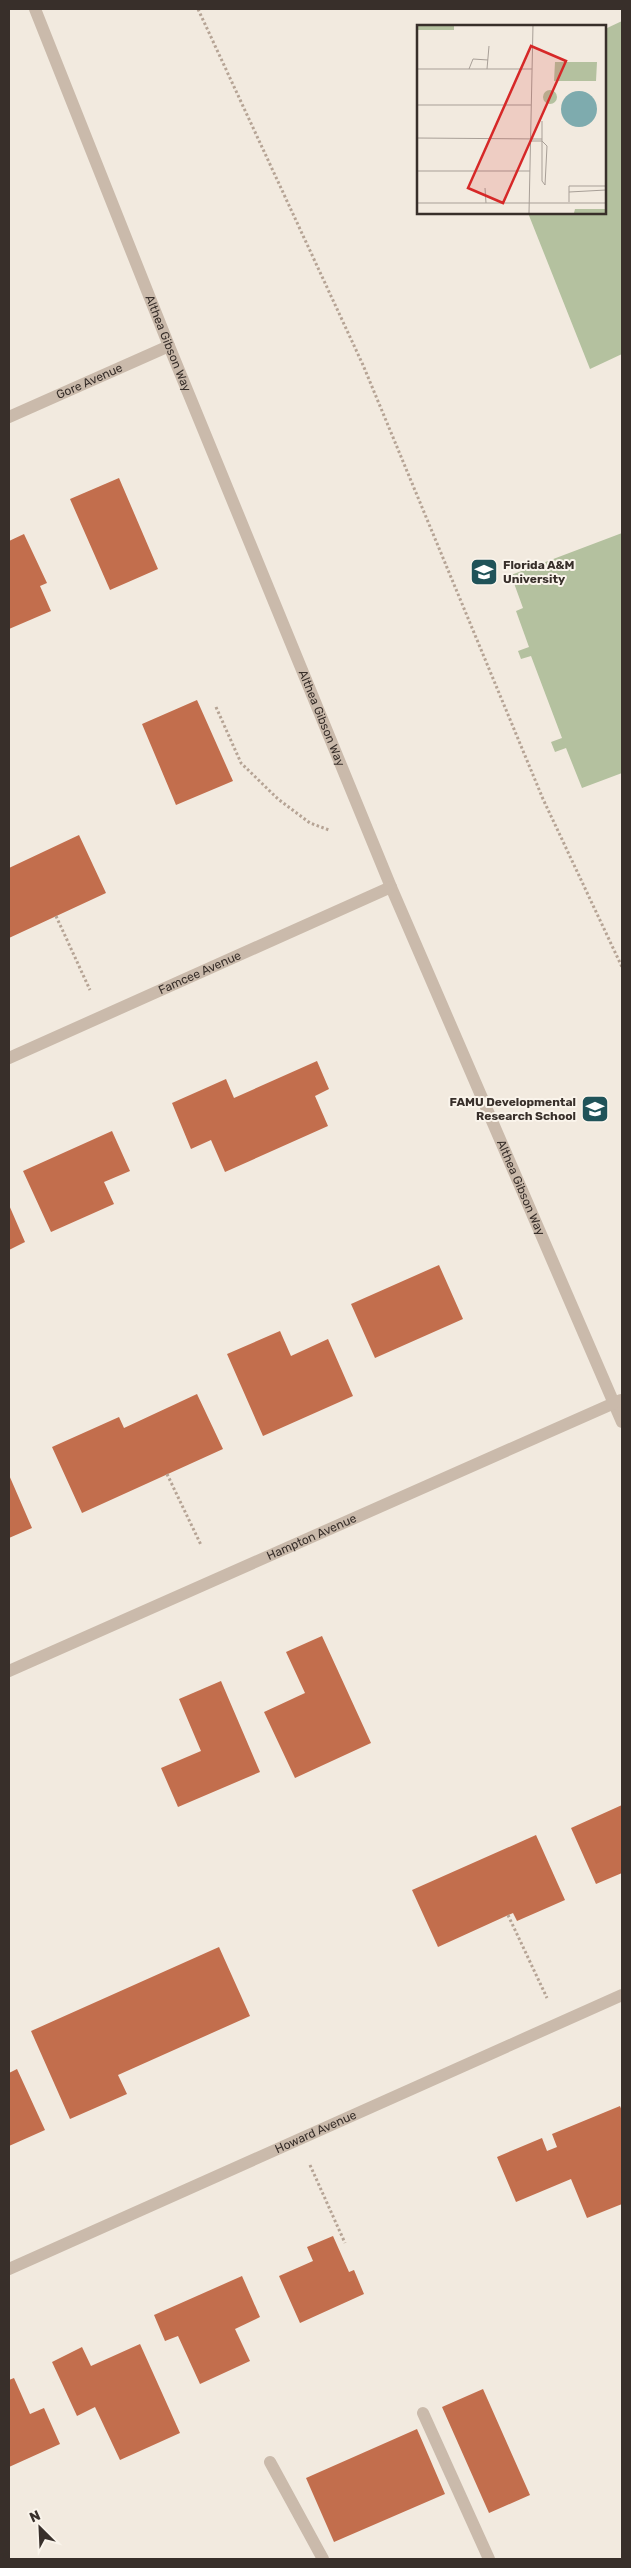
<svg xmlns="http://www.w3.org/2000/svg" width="631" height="2568" font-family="Rubik,sans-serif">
	<rect width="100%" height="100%" fill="#f2eadf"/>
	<path fill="#b4c19f" d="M622,21V354L590,369L528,213L605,212V29Z
		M622,533V773L582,788L566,748L555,752L551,742L562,738L531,656L521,659L518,651L529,647L516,611L523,608L511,575Z"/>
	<path fill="#c26e4d" d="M119,478L158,569L110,590L70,499Z
		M24,534L47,583L40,586L51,611L9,629V541Z
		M197,700L233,781L176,805L142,724Z
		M79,835L106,893L9,938V868Z
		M317,1061L329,1089L315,1096L328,1126L225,1172L211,1140L191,1149L172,1103L226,1079L234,1098Z
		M112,1131L130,1171L104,1182L114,1204L51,1232L23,1171Z
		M9,1205L25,1242L9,1250Z
		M439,1265L463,1319L375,1358L351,1304Z
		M280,1331L291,1356L328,1339L353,1396L263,1436L227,1354Z
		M197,1394L223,1449L82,1513L52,1447L119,1417L124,1428Z
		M9,1475L32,1528L9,1538Z
		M322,1636L371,1743L295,1778L264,1712L305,1693L286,1652Z
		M221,1681L260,1772L178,1807L161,1768L201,1751L179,1699Z
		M622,1805V1873L596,1884L571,1828Z
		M536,1835L565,1900L517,1921L513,1913L438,1947L412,1890Z
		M219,1947L250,2016L118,2075L127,2094L70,2119L31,2031Z
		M17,2069L45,2130L9,2146V2073Z
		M620,2106L622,2111V2204L587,2218L571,2179L516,2202L497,2157L542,2138L547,2151L557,2147L552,2134Z
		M333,2236L349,2272L354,2270L364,2294L300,2323L279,2276L313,2261L307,2247Z
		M242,2276L260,2317L235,2329L250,2361L200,2384L178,2336L165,2341L154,2315Z
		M140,2344L180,2433L120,2460L95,2407L77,2416L52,2362L82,2347L91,2366Z
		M14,2378L30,2414L44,2408L60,2444L9,2467V2380Z
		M483,2389L530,2495L489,2513L442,2407Z
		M417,2429L445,2494L334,2542L306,2478Z"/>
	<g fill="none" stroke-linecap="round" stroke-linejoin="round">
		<path stroke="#b6a495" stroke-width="3" stroke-dasharray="2.5 2.5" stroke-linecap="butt" d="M198,9L363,365L543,799L622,967
			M216,707L241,763L278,799L310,823L329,830
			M56,916L90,990
			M167,1474L201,1545
			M508,1915L547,1998
			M310,2165L345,2243"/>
		<g stroke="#cabaab" stroke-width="12">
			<path id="s1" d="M35,9L169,346L391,887L622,1422"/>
			<path id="s2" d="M9,417L169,346"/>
			<path id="s3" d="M9,1058L391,887"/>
			<path id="s4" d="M9,1671L621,1400"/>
			<path id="s5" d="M9,2269L622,1995"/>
			<path d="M423,2413L489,2559"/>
			<path d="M270,2462L323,2559"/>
		</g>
	</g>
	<defs>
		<g id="university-square" transform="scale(1.4375)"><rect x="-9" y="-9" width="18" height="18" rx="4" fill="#205359" stroke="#faf4eb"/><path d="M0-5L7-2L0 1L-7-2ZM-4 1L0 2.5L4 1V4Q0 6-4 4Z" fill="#fff"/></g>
		<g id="school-square" transform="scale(1.4375)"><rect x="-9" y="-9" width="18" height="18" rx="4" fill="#205359" stroke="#faf4eb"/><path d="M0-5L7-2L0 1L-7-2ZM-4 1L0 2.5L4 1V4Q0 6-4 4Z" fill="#fff"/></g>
	</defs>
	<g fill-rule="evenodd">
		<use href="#university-square" x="484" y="572"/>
		<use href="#school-square" x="595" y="1109"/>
	</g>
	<g text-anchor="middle" stroke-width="4" stroke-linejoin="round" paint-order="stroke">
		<g font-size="12" fill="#382f2a" stroke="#faf4eb">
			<text dy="4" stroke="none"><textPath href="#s1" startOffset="360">Althea Gibson Way</textPath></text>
			<text dy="4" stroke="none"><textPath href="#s2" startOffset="88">Gore Avenue</textPath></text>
			<text dy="4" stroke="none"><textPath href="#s1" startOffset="765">Althea Gibson Way</textPath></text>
			<text dy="4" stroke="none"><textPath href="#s3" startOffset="209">Famcee Avenue</textPath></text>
			<text dy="4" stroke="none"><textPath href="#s1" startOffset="1275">Althea Gibson Way</textPath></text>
			<text dy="4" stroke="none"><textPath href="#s4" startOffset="331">Hampton Avenue</textPath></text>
			<text dy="4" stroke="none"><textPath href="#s5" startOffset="336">Howard Avenue</textPath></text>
		</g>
		<g font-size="12" font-weight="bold" fill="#382f2a" stroke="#faf4eb" text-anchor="start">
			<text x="503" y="569">Florida A&amp;M<tspan x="503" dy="14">University</tspan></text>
			<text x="576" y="1106" text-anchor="end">FAMU Developmental<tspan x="576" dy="14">Research School</tspan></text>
		</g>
	</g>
	<g transform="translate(417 25)">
		<rect width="189" height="189" fill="#f2eadf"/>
		<path d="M0,0H37V5H0ZM138,37H180L179,56H137ZM126 72a7 7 0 1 1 14 0a7 7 0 1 1-14 0ZM158,184H189V188H157Z" fill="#b4c19f"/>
		<path d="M144 84a18 18 0 1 1 36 0a18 18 0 1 1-36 0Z" fill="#7eabae"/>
		<path fill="none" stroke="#a89f97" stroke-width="1" d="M56,0H97M0,44H115M52,44L56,34L71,35M70,44L72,21M0,80H114M0,113L125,114M113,116H125L130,121L128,160L125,156V96M0,146H113M68,163L69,178M152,167L189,165M152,177V161H189M0,178H189M112,188L116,0"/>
		<path fill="#d62828" fill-opacity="0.15" stroke="#d62828" stroke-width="2.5" d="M114,21L149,36L86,178L51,163Z"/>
		<rect width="189" height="189" fill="none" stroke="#382f2a" stroke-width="2.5"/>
	</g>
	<rect width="631" height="2568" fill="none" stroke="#382f2a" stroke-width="20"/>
	<g transform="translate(40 2528) rotate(336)" stroke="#faf4eb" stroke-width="4" paint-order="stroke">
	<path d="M0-4L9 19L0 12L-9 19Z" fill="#382f2a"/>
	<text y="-8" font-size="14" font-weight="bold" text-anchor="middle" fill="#382f2a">N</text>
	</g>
</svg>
